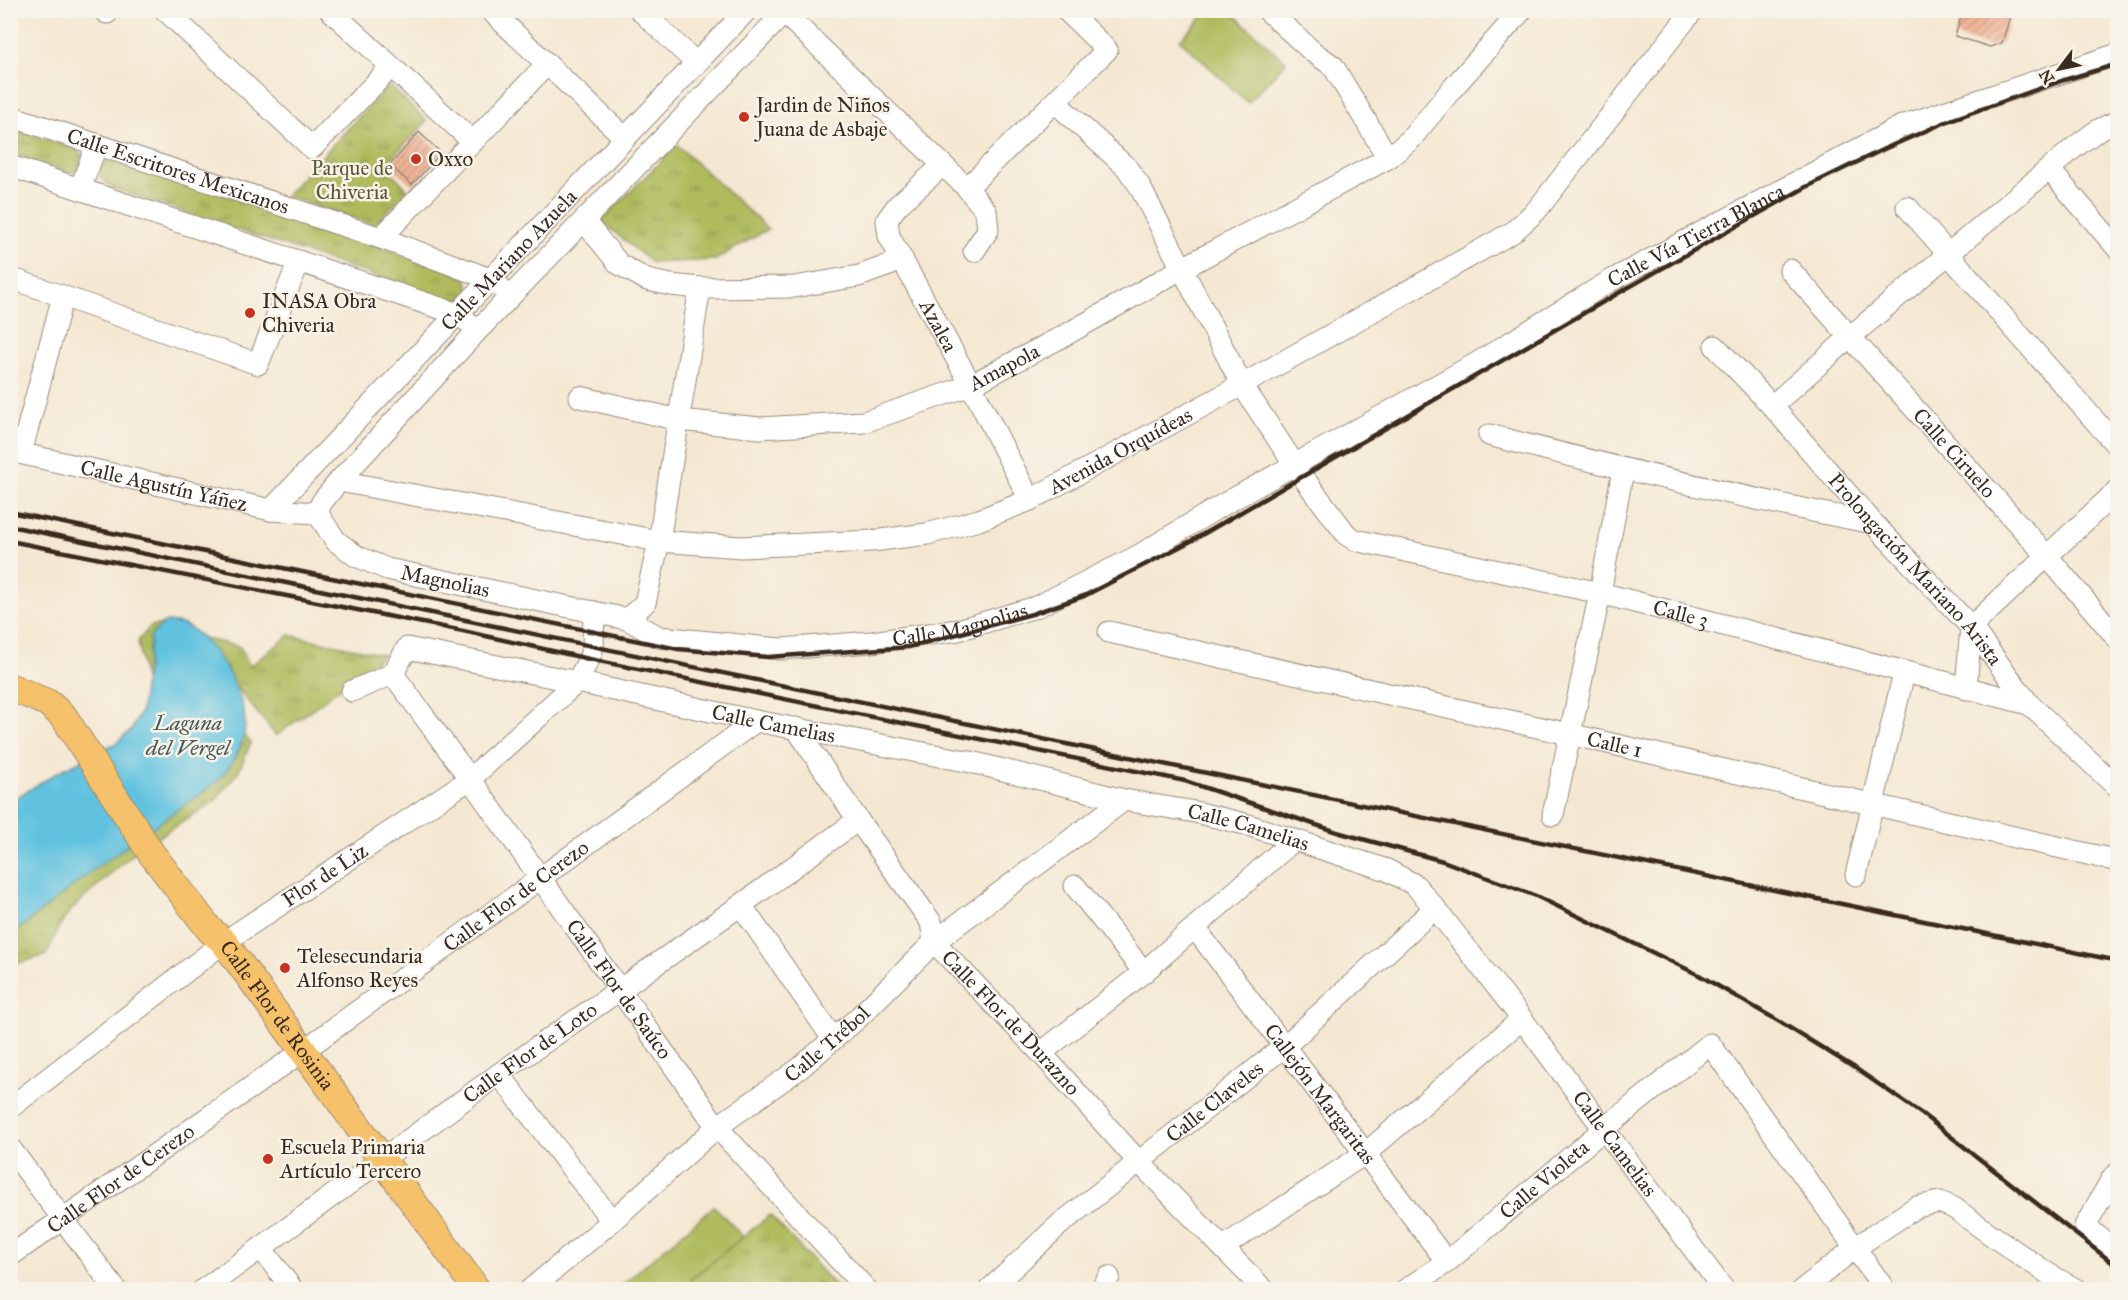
<svg xmlns="http://www.w3.org/2000/svg" width="2128" height="1300" font-family="'IM FELL Great Primer',serif">
	<defs>
		<pattern id="park-tufts" width="24" height="20" patternUnits="userSpaceOnUse" patternTransform="scale(1.5)"><rect width="24" height="20" fill="#afbb5d"/><path d="M3 7l-1-3M5 7V3M7 7l1-3M15 17l-1-3M17 17v-4M19 17l1-3" fill="none" stroke="#90984c"/></pattern>
		<pattern id="building-hatch" width="6" height="6" patternUnits="userSpaceOnUse" patternTransform="scale(1.5)"><rect width="6" height="6" fill="#f0b497"/><path d="M-1 1l2-2M0 6l6-6M5 7l2-2" fill="none" stroke="#c4937b"/></pattern>
	</defs>
	<rect width="100%" height="100%" fill="#f7f3e8"/>
	<filter id="ink" filterUnits="userSpaceOnUse"><feTurbulence type="fractalNoise" baseFrequency=".0167" numOctaves="2"/><feDisplacementMap in="SourceGraphic" scale="12" xChannelSelector="R" yChannelSelector="G"/><feConvolveMatrix kernelMatrix="1 2 1 2 8 2 1 2 1" color-interpolation-filters="sRGB"/></filter>
	<filter id="wash" filterUnits="userSpaceOnUse"><feTurbulence type="fractalNoise" baseFrequency=".008" numOctaves="4" result="noise"/><feDisplacementMap in="SourceGraphic" scale="24" xChannelSelector="R" yChannelSelector="G"/><feGaussianBlur stdDeviation="1.35" result="paint"/><feColorMatrix in="noise" values="0 0 0 0 0 0 0 0 0 0 0 0 0 0 0 0 0 1.4 0 .05"/><feComposite in="paint" operator="in"/></filter>
	<g filter="url(#wash)">
		<rect width="100%" height="100%" fill="#f5e8d3"/>
		<path fill="#afbb5d" stroke="#75723e" stroke-width="1.5" d="M1208,11H1230L1286,62L1248,103L1180,40Z
			M714,1206L743,1237L679,1289H617Z"/>
		<path fill="url(#park-tufts)" stroke="#75723e" stroke-width="1.5" d="M389,85L427,121L385,165L408,190L374,225L285,196Z
			M11,129L76,149L82,156L77,171L69,173L11,154Z
			M677,145L768,229L715,260L652,263L601,221Z
			M108,159H119L454,272L466,278L470,291L461,300L445,299L112,188L100,177V168Z
			M167,624L182,633L240,647L250,666L290,635L384,655L276,736L238,689L233,698L234,725L251,743L238,772L215,801L135,852L72,909L59,926L47,955L11,965V821L104,772L140,720L145,686L138,641L151,626Z
			M770,1215L838,1289H679Z"/>
		<path fill="#61c2df" stroke="#4e767e" stroke-width="1.5" d="M166,622C172,623 179,623 184,625C215,639 251,700 244,734C240,753 230,767 218,781L96,868L11,935V801L60,771L116,743L131,730L141,711L151,635Z"/>
		<g id="blocks">
			<path fill="url(#building-hatch)" d="M1963,10H2012L2002,43L1990,47L1955,36Z
				M419,132L441,153L412,185L390,165Z"/>
		</g>
	</g>
	<g filter="url(#ink)">
		<use href="#blocks" fill-opacity="0" stroke="#988978" stroke-width="1.5"/>
		<g fill="none" stroke-linecap="round" stroke-linejoin="round">
			<g stroke="#988978" stroke-width="23">
				<g id="minor">
					<path d="M104,10L107,13"/>
					<path d="M165,10L312,148L391,67"/>
					<path d="M330,10L473,142"/>
					<path d="M490,10L625,138"/>
					<path d="M640,10L696,63"/>
					<path d="M781,10L967,188L986,211L988,230L974,251"/>
					<path d="M1267,10L1313,52L1333,66L1388,158"/>
					<path id="s1" d="M1055,102L1126,167L1139,185L1242,385L1302,476L1347,535L1355,540L1600,593L2029,704"/>
					<path id="s2" d="M10,116L381,238L490,279L499,286"/>
					<path d="M10,166L458,314L467,321"/>
					<path id="s3" d="M942,166L897,206L887,220L889,236L971,385L1030,500"/>
					<path d="M2049,169L2118,249"/>
					<path d="M967,188L1107,50L1066,10"/>
					<path d="M80,189L97,144"/>
					<path d="M1907,207L2118,447"/>
					<path d="M584,221L619,264L647,280L671,285L700,288L794,287L859,276L903,260"/>
					<path d="M381,238L547,64"/>
					<path id="s4" d="M1790,270L2046,555L2118,639"/>
					<path d="M10,278L258,364L299,261"/>
					<path id="s5" d="M1715,346L1772,406L1873,523L1971,627L2029,704L2118,788"/>
					<path id="s6" d="M580,397L679,420L760,428L864,422L971,385L1069,333L1181,269L1388,158L1410,140L1451,90L1522,10"/>
					<path d="M1772,406L1850,337L2075,147L2098,130L2118,121"/>
					<path d="M1489,435C1616,468 1744,498 1873,523"/>
					<path id="s7" d="M10,451L271,510L317,513"/>
					<path d="M21,453L63,296"/>
					<path id="s8" d="M339,481L659,541L741,547L872,541L927,534L979,520L1030,500L1242,385L1513,232L1536,211L1693,10"/>
					<path id="s9" d="M271,510L747,10"/>
					<path id="s10" d="M317,513L336,541L356,556L387,569L627,619L659,637L781,649L872,642L958,630L1036,607L1138,556L1217,508L1477,363L1610,281L1902,126L2118,54"/>
					<path d="M317,513L322,502L339,481L478,330L787,10"/>
					<path d="M627,619L645,603L659,541L700,288"/>
					<path id="s11" d="M1109,632L1569,734L2118,861"/>
					<path id="s12" d="M393,674L407,648L577,682L756,721L971,762L1124,800L1195,812L1245,824L1387,870L1415,885L1435,908L1522,1019L1724,1290"/>
					<path id="s13" d="M393,674L470,779L717,1127L867,1290"/>
					<path d="M1966,689L1971,627L2118,490"/>
					<path d="M352,691L393,674"/>
					<path id="s14" d="M796,728L858,820L931,922L934,942L1041,1053L1138,1161L1264,1290"/>
					<path d="M1553,815L1600,593L1623,470"/>
					<path d="M1856,875L1904,673"/>
					<path d="M1075,886L1144,972"/>
					<path d="M741,905L833,1039"/>
					<path id="s15" d="M1195,928L1447,1262"/>
					<path d="M1041,1053L1144,972L1294,840"/>
					<path d="M499,1074L612,1221"/>
					<path id="s16" d="M10,1108L224,942L470,779L577,682L589,659L593,647L594,612"/>
					<path d="M10,1148L116,1290"/>
					<path d="M2118,1173L2113,1177L2085,1226L2118,1253"/>
					<path d="M1223,1247L1366,1153L1522,1019"/>
					<path d="M261,1248L293,1290"/>
					<path id="s17" d="M10,1256L303,1051L756,721"/>
					<path id="s18" d="M203,1290L499,1074L741,905L858,820"/>
					<path id="s19" d="M530,1290L612,1221L717,1127L800,1068L859,1017L934,942L1124,800"/>
					<path id="s20" d="M989,1290L1059,1225L1285,1046L1435,908"/>
					<path d="M1101,1290L1109,1277"/>
					<path id="s21" d="M1405,1290L1447,1262L1605,1128L1710,1044L1885,1290"/>
					<path d="M1802,1290L1856,1247L1916,1207L1940,1202L1954,1208L1997,1239L2050,1275L2077,1290"/>
				</g>
			</g>
			<g stroke="#988978" stroke-width="29">
				<g id="major">
					<path id="s22" d="M10,687L48,703L64,717L151,853L210,930L224,942L477,1290"/>
				</g>
			</g>
			<use href="#minor" stroke="#fff" stroke-width="21"/>
			<use href="#major" stroke="#f5c16b" stroke-width="27"/>
			<path stroke="#3b2a1e" stroke-width="4.5" d="M10,512L678,649L768,657L909,647L1032,614L1084,596L1193,540L1622,291L1806,187L1884,149L1953,119L2064,80L2118,64
				M10,526L2118,961
				M10,541L463,631L589,659L1185,781L1337,832L1443,861L1536,896L1699,975L1780,1022L1855,1068L1922,1114L2118,1267"/>
		</g>
	</g>
	<g fill="#c8321e" stroke="#f7f3e8" stroke-width="2">
		<circle cx="744" cy="117" r="6"/>
		<circle cx="416" cy="159" r="6"/>
		<circle cx="250" cy="313" r="6"/>
		<circle cx="285" cy="968" r="6"/>
		<circle cx="268" cy="1159" r="6"/>
	</g>
	<g text-anchor="middle" stroke-width="5" stroke-linejoin="round" paint-order="stroke">
		<g font-size="21" fill="#3b2a1e" stroke="#f7f3e8" text-anchor="start">
			<text x="756" y="112">Jardin de Niños<tspan x="756" dy="24">Juana de Asbaje</tspan></text>
			<text x="428" y="166">Oxxo</text>
			<text x="262" y="308">INASA Obra<tspan x="262" dy="24">Chiveria</tspan></text>
			<text x="297" y="963">Telesecundaria<tspan x="297" dy="24">Alfonso Reyes</tspan></text>
			<text x="280" y="1154">Escuela Primaria<tspan x="280" dy="24">Artículo Tercero</tspan></text>
		</g>
		<g font-size="21" fill="#5e5631" stroke="#f7f3e8">
			<text x="352" y="175">Parque de<tspan x="352" dy="24">Chiveria</tspan></text>
		</g>
		<g font-size="21" fill="#3b2a1e" stroke="#f7f3e8">
			<text dy="7" stroke="none"><textPath href="#s2" startOffset="177">Calle Escritores Mexicanos</textPath></text>
			<text dy="7" stroke="none"><textPath href="#s10" startOffset="1514">Calle Vía Tierra Blanca</textPath></text>
			<text dy="7" stroke="none"><textPath href="#s9" startOffset="345">Calle Mariano Azuela</textPath></text>
			<text dy="7" stroke="none"><textPath href="#s3" startOffset="196">Azalea</textPath></text>
			<text dy="7" stroke="none"><textPath href="#s6" startOffset="438">Amapola</textPath></text>
			<text dy="7" stroke="none"><textPath href="#s8" startOffset="806">Avenida Orquídeas</textPath></text>
			<text dy="7" stroke="none"><textPath href="#s4" startOffset="246">Calle Ciruelo</textPath></text>
			<text dy="7" stroke="none"><textPath href="#s7" startOffset="158">Calle Agustín Yáñez</textPath></text>
			<text dy="7" stroke="none"><textPath href="#s5" startOffset="300">Prolongación Mariano Arista</textPath></text>
			<text dy="7" stroke="none"><textPath href="#s10" startOffset="152">Magnolias</textPath></text>
			<text dy="7" stroke="none"><textPath href="#s1" startOffset="870">Calle 3</textPath></text>
			<text dy="7" stroke="none"><textPath href="#s10" startOffset="678">Calle Magnolias</textPath></text>
			<text dy="7" stroke="none"><textPath href="#s12" startOffset="404">Calle Camelias</textPath></text>
			<text dy="7" stroke="none"><textPath href="#s11" startOffset="518">Calle 1</textPath></text>
			<text dy="7" stroke="none"><textPath href="#s12" startOffset="890">Calle Camelias</textPath></text>
			<text dy="7" stroke="none"><textPath href="#s16" startOffset="392">Flor de Liz</textPath></text>
			<text dy="7" stroke="none"><textPath href="#s17" startOffset="621">Calle Flor de Cerezo</textPath></text>
			<text dy="7" stroke="none"><textPath href="#s13" startOffset="388">Calle Flor de Saúco</textPath></text>
			<text dy="7" stroke="none"><textPath href="#s22" startOffset="430">Calle Flor de Rosinia</textPath></text>
			<text dy="7" stroke="none"><textPath href="#s14" startOffset="368">Calle Flor de Durazno</textPath></text>
			<text dy="7" stroke="none"><textPath href="#s19" startOffset="386">Calle Trébol</textPath></text>
			<text dy="7" stroke="none"><textPath href="#s18" startOffset="404">Calle Flor de Loto</textPath></text>
			<text dy="7" stroke="none"><textPath href="#s15" startOffset="208">Callejón Margaritas</textPath></text>
			<text dy="7" stroke="none"><textPath href="#s20" startOffset="294">Calle Claveles</textPath></text>
			<text dy="7" stroke="none"><textPath href="#s12" startOffset="1394">Calle Camelias</textPath></text>
			<text dy="7" stroke="none"><textPath href="#s17" startOffset="135">Calle Flor de Cerezo</textPath></text>
			<text dy="7" stroke="none"><textPath href="#s21" startOffset="178">Calle Violeta</textPath></text>
		</g>
		<g font-size="22" font-style="italic" fill="#465858" stroke="#f7f3e8">
			<text x="188" y="730">Laguna<tspan x="188" dy="25">del Vergel</tspan></text>
		</g>
	</g>
	<rect width="2128" height="1300" fill="none" stroke="#f7f3e8" stroke-width="36"/>
	<g transform="translate(2059 69) rotate(238)" stroke="#f7f3e8" stroke-width="4.5" paint-order="stroke">
	<path d="M0-4.5L10 22L0 15L-10 22Z" fill="#3b2a1e"/>
	<text y="-9" font-size="16" font-weight="bold" text-anchor="middle" fill="#3b2a1e">N</text>
	</g>
</svg>
